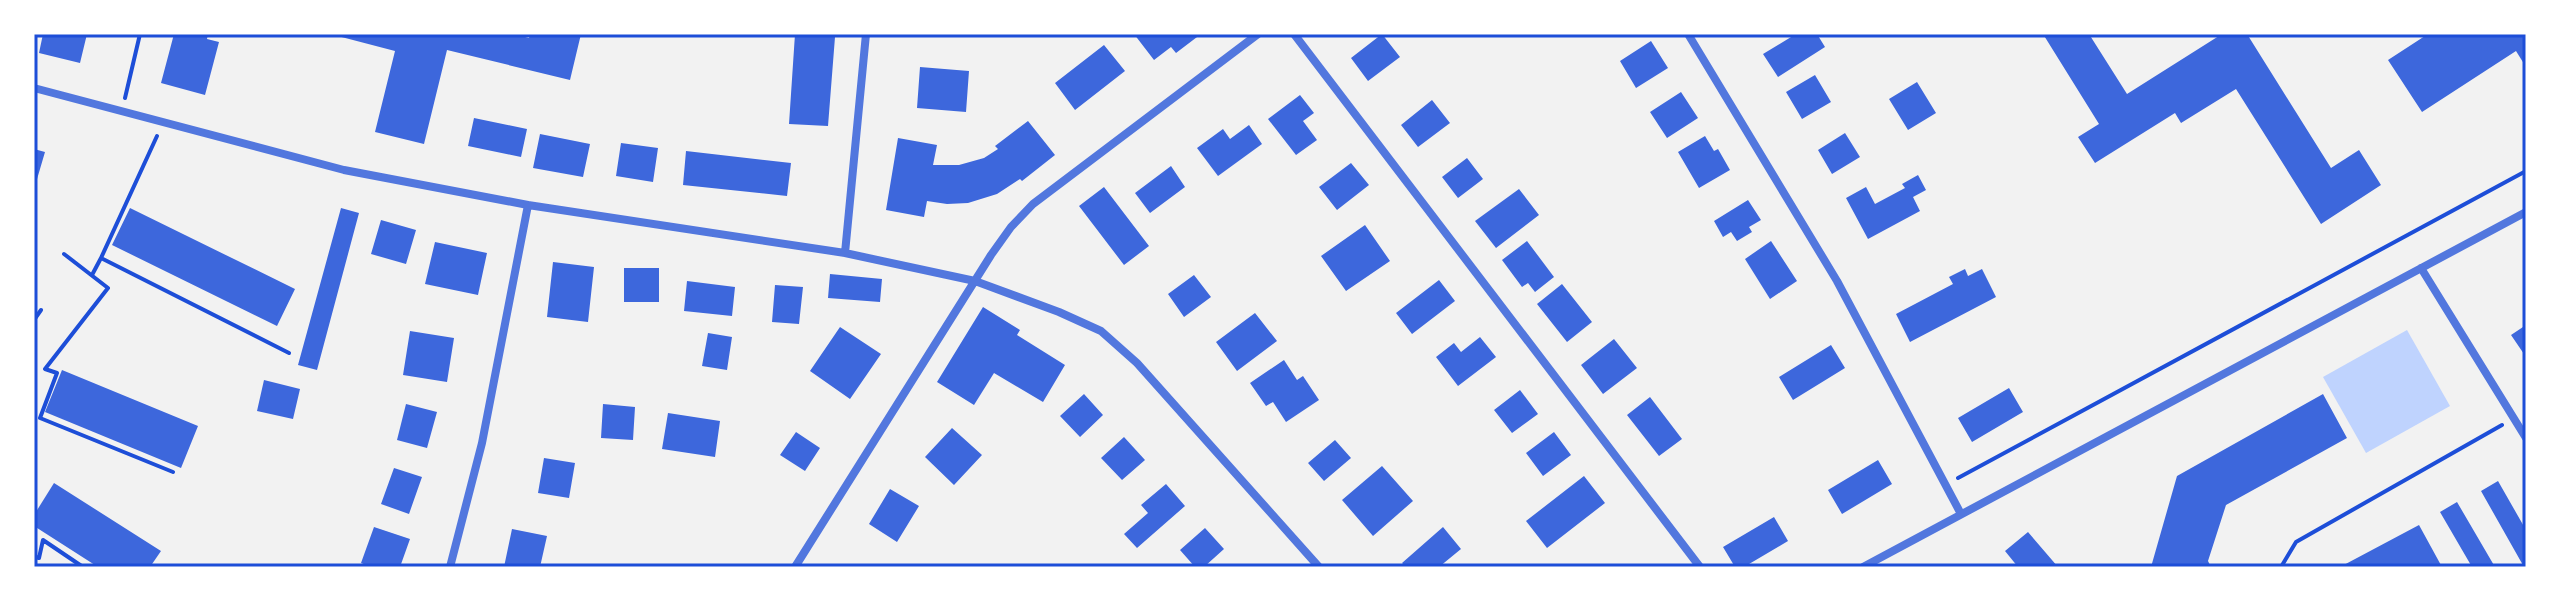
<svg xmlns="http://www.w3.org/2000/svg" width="2560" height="601" font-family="Bitter,serif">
	<rect width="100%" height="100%" fill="#f2f2f2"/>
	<path fill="#bfd3fe" d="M2407,330L2450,406L2366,453L2323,377Z"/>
	<path fill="#3d67dc" d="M43,34H87L80,63L39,53Z
		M174,34H208L207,39L219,42L205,95L161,83Z
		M330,34H514L529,38L530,34H581L570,80L447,50L424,144L375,132L395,51Z
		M795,34L835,37L828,126L789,124Z
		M1134,34H1201L1176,53L1171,47L1154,60Z
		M1382,34L1400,57L1368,81L1351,58Z
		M1796,34H1817L1825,47L1778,77L1763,54Z
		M2043,34H2089L2127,94L2222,34H2247L2331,168L2359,150L2381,185L2321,224L2236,89L2181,123L2175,113L2095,163L2078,137L2099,124Z
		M2428,34H2526V67L2516,51L2422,112L2388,60Z
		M1651,41L1668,68L1636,88L1620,61Z
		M1104,45L1125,71L1075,110L1055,83Z
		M920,67L969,71L966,112L917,108Z
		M1815,75L1831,102L1802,119L1786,92Z
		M1917,82L1936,113L1908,130L1889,99Z
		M1681,92L1698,118L1667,138L1650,112Z
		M1300,95L1314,113L1303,121L1317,140L1296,155L1268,119Z
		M1432,100L1450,123L1418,147L1401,125Z
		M474,118L527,129L521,157L468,146Z
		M1028,121L1055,155L1022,181L1020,179L997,194L968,203L947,204L927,201L924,217L886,210L898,138L937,145L933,165H959L984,158L998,149L995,146Z
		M1249,125L1262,144L1218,176L1197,148L1223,129L1230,139Z
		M1845,133L1860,157L1832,174L1818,150Z
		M540,134L590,144L583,177L533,168Z
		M1705,136L1714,151L1718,149L1730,170L1699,188L1678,152Z
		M621,143L658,148L653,182L616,176Z
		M34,149L45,152L35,186H34Z
		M686,151L791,163L787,196L683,185Z
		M1467,158L1483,179L1458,198L1442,177Z
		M1351,163L1369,185L1337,210L1319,187Z
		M1171,166L1185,187L1150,213L1135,193Z
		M1918,175L1926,190L1913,197L1920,211L1868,239L1846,198L1866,187L1875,204L1905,188L1902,184Z
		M1104,187L1149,246L1124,265L1079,206Z
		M1519,189L1539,215L1496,248L1475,221Z
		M1748,200L1761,220L1749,227L1752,232L1737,241L1731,232L1723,237L1714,221Z
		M130,208L295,289L277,326L112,245Z
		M341,208L359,213L317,370L298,365Z
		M381,220L416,230L406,264L371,254Z
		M1365,225L1390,261L1346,291L1321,256Z
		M1527,241L1554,277L1535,292L1528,283L1522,287L1502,260Z
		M1771,241L1797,281L1770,299L1745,259Z
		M435,242L487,253L478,295L425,284Z
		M553,262L594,267L588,322L547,317Z
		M624,268H659V302H624Z
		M1965,269L1968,276L1982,269L1996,297L1910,342L1896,314L1953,284L1949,277Z
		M830,274L882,279L880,302L828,298Z
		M1194,275L1211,297L1184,317L1168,294Z
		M1439,280L1455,301L1412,334L1396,313Z
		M687,281L735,287L732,316L684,311Z
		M1562,284L1592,322L1567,342L1537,304Z
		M775,285L803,287L799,324L772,322Z
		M983,307L1020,330L1017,335L1065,365L1043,402L994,373L974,405L937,382Z
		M1255,313L1277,341L1237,371L1216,342Z
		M2526,325V357L2511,335Z
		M840,327L881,354L850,399L810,371Z
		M410,331L454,338L447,382L403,375Z
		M708,333L732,337L727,370L702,366Z
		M1480,337L1496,357L1458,386L1436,357L1454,343L1461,352Z
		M1614,339L1637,368L1603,394L1581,365Z
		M1831,345L1845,368L1793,400L1779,377Z
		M1284,360L1297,380L1303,376L1319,400L1286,422L1273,402L1266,406L1250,383Z
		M62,370L198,426L181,468L45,412Z
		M264,380L300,389L293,419L257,411Z
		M2009,388L2023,412L1972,442L1958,418Z
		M1520,390L1538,414L1512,433L1494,410Z
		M1084,394L1103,415L1080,437L1060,416Z
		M2323,394L2347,438L2226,505L2208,561L2211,567H2151L2177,476Z
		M1650,397L1682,439L1659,456L1627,415Z
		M406,404L437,412L427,448L397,440Z
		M603,404L635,407L633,440L601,438Z
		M668,413L720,421L715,457L662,449Z
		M952,428L982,455L954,485L925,457Z
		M796,432L820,448L805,471L780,455Z
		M1554,432L1571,455L1543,476L1526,453Z
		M1124,437L1145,460L1122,480L1101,458Z
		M1335,440L1351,458L1324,481L1308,463Z
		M544,458L575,463L569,498L538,493Z
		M1878,460L1892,484L1842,514L1828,490Z
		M1382,466L1413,501L1373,536L1342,500Z
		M394,468L422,477L409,514L381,504Z
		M1584,476L1605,503L1547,548L1526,521Z
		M2498,481L2526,530V567H2524L2481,491Z
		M54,483L161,551L150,567H98L34,526V515Z
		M1166,484L1185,506L1137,548L1124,534L1148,513L1141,505Z
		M890,489L919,506L897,542L869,524Z
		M2457,502L2495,567H2472L2440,512Z
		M1774,517L1788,541L1744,567H1735L1723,547Z
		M2419,525L2442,567H2340Z
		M374,527L410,539L400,567H371L361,563Z
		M1443,527L1461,549L1439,567H1406L1402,563Z
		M1205,528L1224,549L1204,567H1195L1180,550Z
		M512,529L547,536L540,567H504Z
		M2028,532L2058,567H2018L2005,551Z"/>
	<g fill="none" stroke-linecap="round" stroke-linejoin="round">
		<path stroke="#1d4ed8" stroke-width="4" d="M125,98L140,34
			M157,136L101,258L289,353
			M64,254L108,288L45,369L57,373L40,418L173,472
			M92,275L101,258
			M34,320L41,310
			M1958,478L2526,171
			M34,557L39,558L43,540L83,567
			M2281,567L2296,542L2502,425"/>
		<path stroke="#5277de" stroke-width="8" d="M1294,34L1700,567
			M1688,34L1837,281L1961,514
			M34,88L344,170L528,205L845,253L975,281L1059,312L1101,331L1137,363L1319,567
			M845,253L866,34
			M2421,268L2526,438
			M450,567L482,443L528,205
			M795,567L991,255L1011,227L1033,204L1258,34
			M1863,567L2526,212"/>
	</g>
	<rect width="2560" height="601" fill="none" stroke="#ffffff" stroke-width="72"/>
	<rect x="36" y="36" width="2488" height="529" fill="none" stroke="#1d4ed8" stroke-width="3"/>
</svg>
